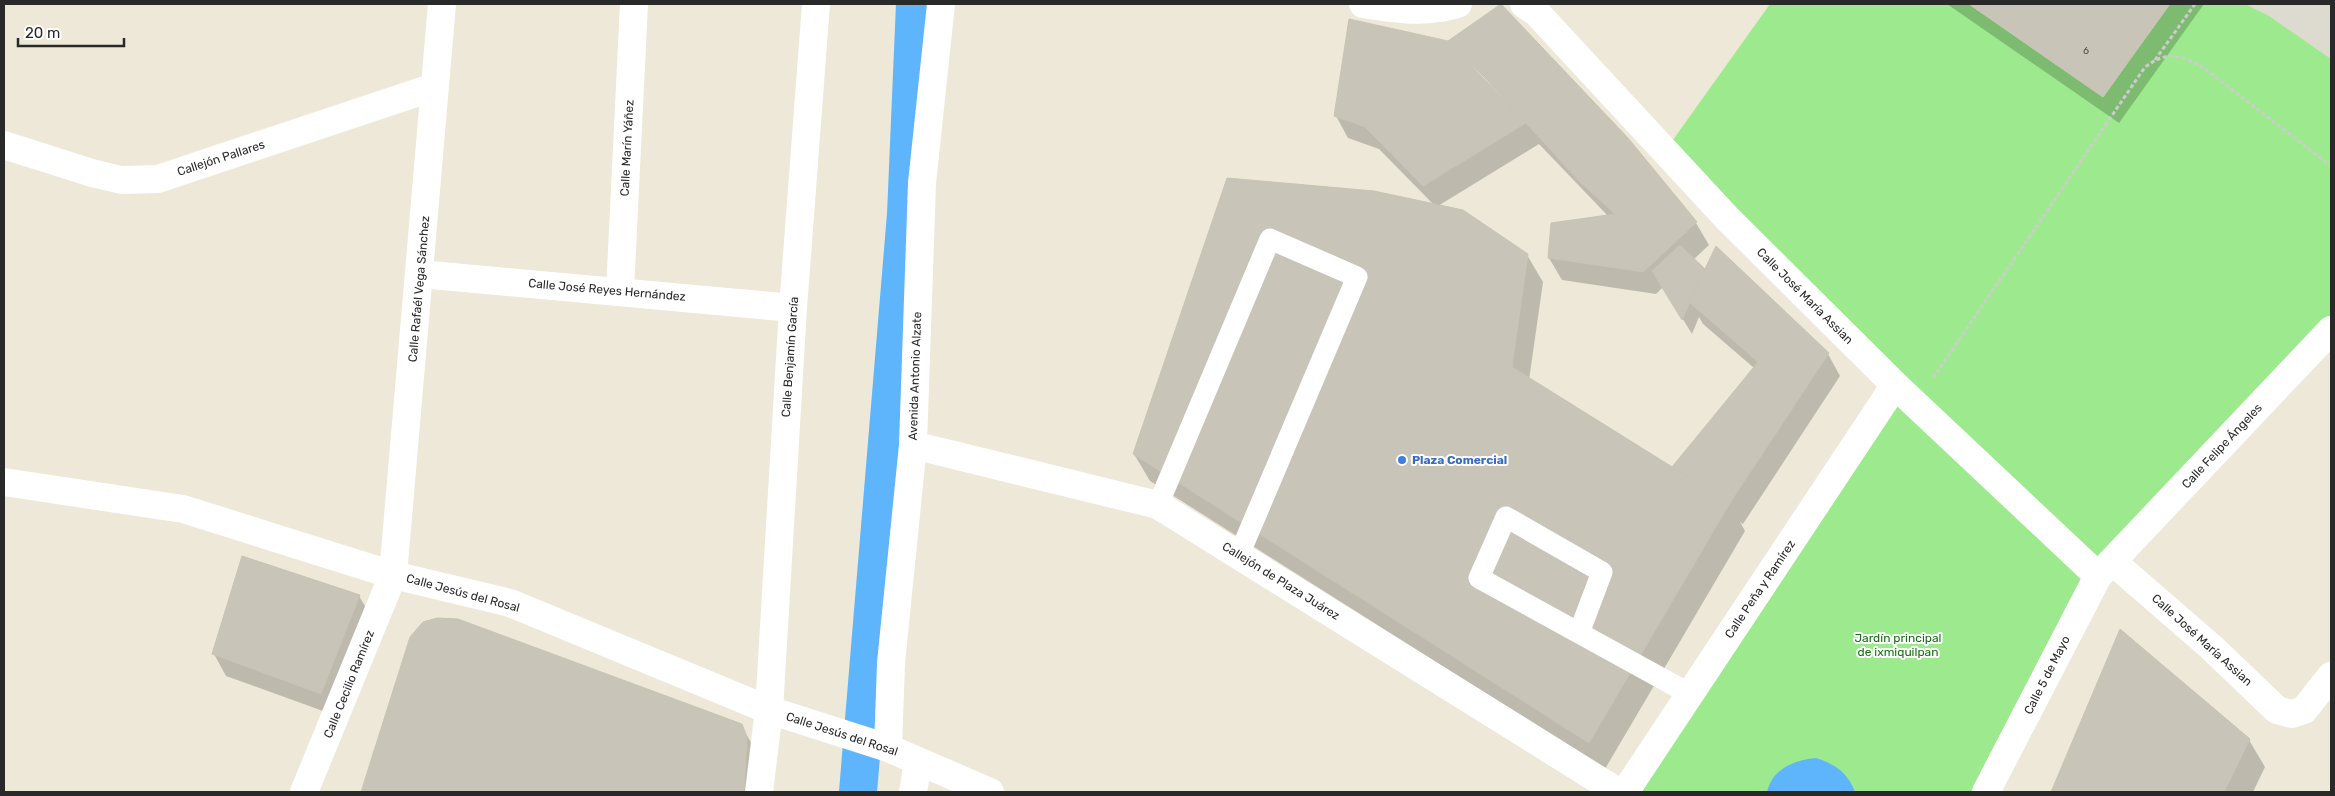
<svg xmlns="http://www.w3.org/2000/svg" width="2335" height="796" font-family="Rubik,sans-serif">
	<rect width="100%" height="100%" fill="#ede8d8"/>
	<path fill="#9dea8e" d="M1770,4H1969L2103,97L2170,4H2331V330L2098,576L1986,792H1625L1895,385L1665,151Z"/>
	<path fill="#dddad0" d="M2245,4H2331V59L2269,16Z"/>
	<path fill="#5fb5fc" d="M1816,758C1835,764 1848,773 1855,792H1767C1772,769 1794,760 1816,758Z"/>
	<path fill="#0003" fill-rule="evenodd" d="M1947,4H2204L2119,123Z
		M1501,6L1627,139L1696,223L1709,245L1693,260L1704,270L1828,354L1840,376L1743,524L1740,522L1745,531L1605,769L1150,481L1134,454L1434,205L1379,149L1348,138L1336,116ZM1467,57L1503,98L1502,99L1465,59ZM1539,144L1608,216L1549,258L1562,280L1656,294L1663,287L1692,334L1699,317L1703,324L1754,368L1672,468L1529,380L1543,282L1527,255L1438,206Z
		M359,596L372,618L334,715L226,676L214,654Z
		M2120,631L2249,740L2265,767L2253,792H2053Z
		M411,637L741,725L757,753L760,792H363Z"/>
	<g fill="none" stroke-linecap="round" stroke-linejoin="round">
		<path stroke="#5fb5fc" stroke-width="38" d="M858,792L906,214L915,4"/>
	</g>
	<path fill="#c8c4b8" stroke="#c8c4b2" d="M1501,4L1628,138L1578,180L1483,76L1448,41Z
		M1969,4H2169L2103,97Z
		M1969,4H2170L2103,97Z
		M1349,19L1448,41L1365,127L1334,116Z
		M1448,41L1526,123L1423,186L1365,127Z
		M1628,138L1697,222L1643,272L1548,258L1551,223L1615,214L1578,180Z
		M1227,178L1374,191L1463,210L1528,254L1512,367L1730,503L1589,743L1133,454Z
		M1680,245L1705,269L1682,320L1652,271Z
		M1716,246L1829,353L1730,503L1672,467L1758,362L1689,302Z
		M242,556L360,595L321,694L212,654Z
		M437,618L458,619L742,724L747,737L744,792H361L410,637L423,622Z
		M2120,629L2250,739L2224,792H2051Z"/>
	<g fill="none" stroke-linecap="round" stroke-linejoin="round">
		<path stroke="#ccc" stroke-width="3" stroke-dasharray="4 2.5" stroke-linecap="butt" d="M2155,60L2195,4
			M1933,378L2145,67C2168,50 2180,55 2204,68L2331,166"/>
		<path stroke="#fff" stroke-width="21" d="M1158,505L1270,239L1357,277L1239,555
			M1579,633L1602,572L1506,517L1479,578L1690,694"/>
		<path stroke="#fff" stroke-width="28" d="M1363,4C1395,9 1426,14 1458,4
			M1524,4L1537,13L1727,218L1895,385L2098,576
			M4,145L92,173L121,180L158,179L434,87
			M420,274L793,308
			M620,291L634,4
			M913,445L1158,505L1618,792
			M2113,562L2211,647L2277,710L2292,714L2304,710L2331,676
			M888,748L891,663L913,445L922,183L941,4
			M304,792L393,575L442,4
			M759,792L769,710L793,308L816,4
			M913,792L918,762
			M1625,792L1895,385"/>
		<path stroke="#fff" stroke-width="28" d="M4,482L183,509L393,575L510,603L769,710L888,748L990,792
			M1986,792L2098,576L2331,330"/>
	</g>
	<circle fill="#3f7fe0" stroke="#fff" stroke-width="2" cx="1402" cy="460" r="5"/>
	<g text-anchor="middle" stroke-width="4" stroke-linejoin="round" paint-order="stroke">
		<g font-size="10" fill="#51504d">
			<text x="2086" y="54">6</text>
		</g>
		<g font-size="12" fill="#292929" stroke="#fff">
			<text transform="translate(627 148) rotate(-87)" y="4">Calle Marín Yáñez</text>
			<text transform="translate(221 158) rotate(-18)" y="4">Callejón Pallares</text>
			<text transform="translate(419 289) rotate(-85)" y="4">Calle Rafaél Vega Sánchez</text>
			<text transform="translate(607 290) rotate(5)" y="4">Calle José Reyes Hernández</text>
			<text transform="translate(1805 296) rotate(45)" y="4">Calle José María Assian</text>
			<text transform="translate(790 357) rotate(-86)" y="4">Calle Benjamín García</text>
			<text transform="translate(915 376) rotate(-88)" y="4">Avenida Antonio Alzate</text>
			<text transform="translate(2222 446) rotate(-47)" y="4">Calle Felipe Ángeles</text>
			<text transform="translate(1281 581) rotate(32)" y="4">Callejón de Plaza Juárez</text>
			<text transform="translate(1760 589) rotate(-56)" y="4">Calle Peña y Ramírez</text>
			<text transform="translate(463 593) rotate(15)" y="4">Calle Jesús del Rosal</text>
			<text transform="translate(2202 640) rotate(42)" y="4">Calle José María Assian</text>
			<text transform="translate(2047 675) rotate(-63)" y="4">Calle 5 de Mayo</text>
			<text transform="translate(349 684) rotate(-68)" y="4">Calle Cecilio Ramírez</text>
			<text transform="translate(842 734) rotate(18)" y="4">Calle Jesús del Rosal</text>
		</g>
		<g font-size="12" font-weight="bold" fill="#366cbe" stroke="#fff" text-anchor="start">
			<text x="1412" y="464">Plaza Comercial</text>
		</g>
		<g font-size="12" fill="#146d12" stroke="#fff">
			<text x="1898" y="642">Jardín principal<tspan x="1898" dy="14">de ixmiquilpan</tspan></text>
		</g>
	</g>
	<rect width="2335" height="796" fill="none" stroke="#292929" stroke-width="10"/>
	<path d="M18 38v8h106v-8" fill="none" stroke="#292929" stroke-width="2.5"/>
	<text x="25" y="38" font-size="15" fill="#292929" stroke="#ffffff" stroke-width="4" paint-order="stroke">20 m</text>
</svg>
